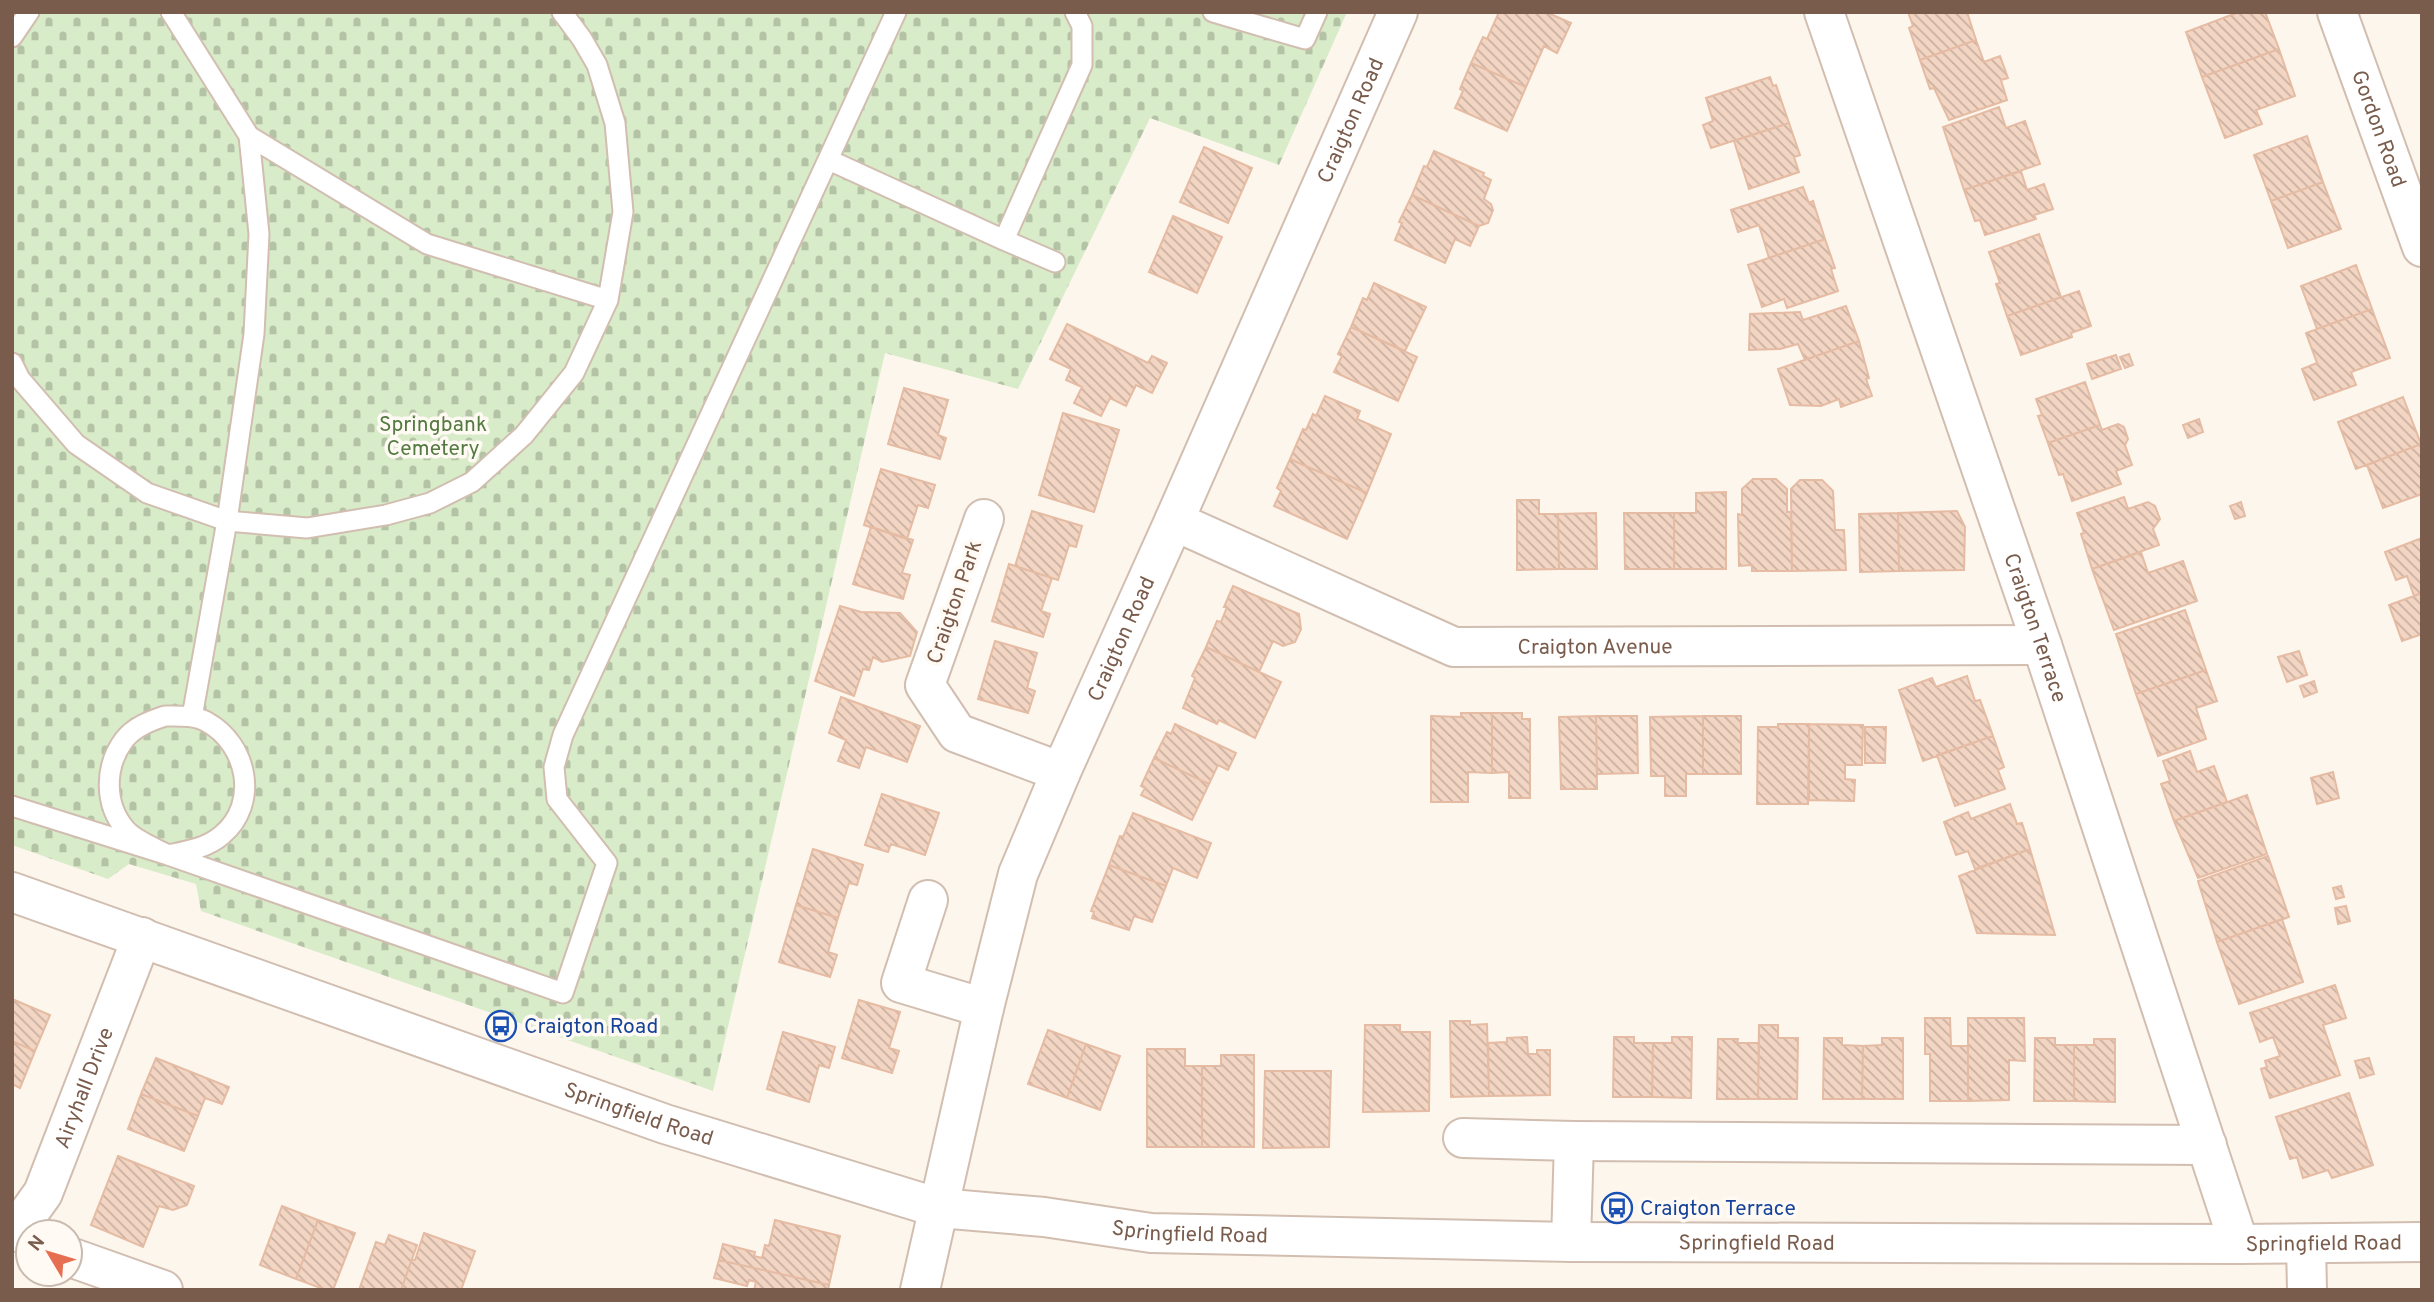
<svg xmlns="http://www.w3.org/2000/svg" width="2434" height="1302" font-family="Overpass,sans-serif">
	<defs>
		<pattern id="cemetery-stones" width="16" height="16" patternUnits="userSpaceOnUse" patternTransform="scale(1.75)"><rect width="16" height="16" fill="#d8ecc9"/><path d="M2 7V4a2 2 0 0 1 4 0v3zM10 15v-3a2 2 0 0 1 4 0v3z" fill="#b4c2a5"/></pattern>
		<pattern id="building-back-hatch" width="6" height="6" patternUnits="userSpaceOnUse" patternTransform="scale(1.75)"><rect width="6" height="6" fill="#f3d5c3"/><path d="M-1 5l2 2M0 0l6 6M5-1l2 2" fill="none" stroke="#cab0a1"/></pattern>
	</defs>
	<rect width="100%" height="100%" fill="#fdf6ec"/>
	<path fill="url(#cemetery-stones)" d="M12,12H1347L1279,165L1150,118L1018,389L885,353L713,1091L201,911L196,884L129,864L108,879L12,845Z"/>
	<path fill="url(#building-back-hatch)" stroke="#e6bba3" stroke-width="2" d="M1499,12H1546L1571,23L1557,53L1544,46L1526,87L1471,63L1483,37L1487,39Z
		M1908,12H1967L1976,40L1920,60L1909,28L1913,26Z
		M2239,12H2265L2279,49L2202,77L2186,32Z
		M1976,40L1984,62L2000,56L2008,78L2001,80L2007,100L1949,120L1934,88L1930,89L1920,60Z
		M2279,49L2295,96L2256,110L2262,124L2225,138L2202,77Z
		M1471,63L1526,87L1507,131L1455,108L1463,91L1460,89Z
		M1770,77L1773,86L1776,85L1789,123L1711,148L1703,125L1713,121L1706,98Z
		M1999,107L2006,128L2025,121L2040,164L1964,190L1943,127Z
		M1789,123L1800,155L1794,157L1799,172L1749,189L1734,141Z
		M2307,136L2323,182L2271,201L2254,155Z
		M1204,147L1252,168L1228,223L1180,202Z
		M1434,151L1484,173L1483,176L1491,180L1484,199L1491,204L1493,210L1488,223L1479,226L1412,195L1424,166L1427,167Z
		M2021,171L2027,190L2044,184L2053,209L2034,215L2036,219L1985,235L1980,220L1975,221L1964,190Z
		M2323,182L2341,229L2288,248L2271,201Z
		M1803,187L1809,203L1813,201L1825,239L1769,258L1759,225L1738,232L1731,210Z
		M1412,195L1479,226L1470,246L1455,239L1445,263L1395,240L1402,223L1399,222Z
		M1173,216L1222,237L1197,293L1149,272Z
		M2039,234L2061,297L2007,316L1996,284L2000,283L1989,252Z
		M1825,239L1835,268L1831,269L1838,291L1787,308L1784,299L1762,307L1748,265Z
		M2356,265L2372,309L2317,329L2301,286Z
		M1374,283L1426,307L1405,351L1351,327L1363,298L1367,300Z
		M2079,291L2091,326L2071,333L2072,337L2021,355L2007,316Z
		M1846,306L1859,341L1805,360L1798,344L1780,349L1749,350L1750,314L1800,312L1803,320Z
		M2372,309L2390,358L2351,372L2356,385L2314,400L2302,369L2317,363L2306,333Z
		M1067,324L1148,363L1152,356L1167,363L1152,393L1136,385L1126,406L1110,398L1101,416L1074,403L1082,387L1066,380L1071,369L1050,359Z
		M1351,327L1417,357L1398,401L1334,372L1342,356L1338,354Z
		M1859,341L1869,378L1866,379L1872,396L1841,407L1839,399L1821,406L1790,405L1778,369Z
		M2129,354L2133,365L2125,368L2120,357Z
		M2116,355L2121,369L2092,379L2087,364Z
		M2085,382L2100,425L2048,443L2038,416L2042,415L2036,399Z
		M904,388L948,400L938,435L946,438L940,459L888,444Z
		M1325,396L1360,411L1357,419L1391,434L1367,493L1290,459L1303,429L1306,430L1313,414L1316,416Z
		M2403,397L2421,444L2356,469L2338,422Z
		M1063,413L1119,430L1094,512L1039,495Z
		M2199,419L2203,432L2188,438L2183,425Z
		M2118,424L2124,427L2128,439L2125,445L2132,465L2116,471L2121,484L2072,501L2063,474L2059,475L2048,443L2100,425L2102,430Z
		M2421,444L2422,494L2383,508L2367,465Z
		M1290,459L1367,493L1347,539L1274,506L1281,491L1277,488Z
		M881,469L935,485L928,508L918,505L907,539L864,525Z
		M1753,479H1776L1787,489V512H1791L1792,571H1752V565L1739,566L1738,514L1742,515V489Z
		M1800,480H1822L1833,491L1835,530H1844L1846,570L1792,571L1791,489Z
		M1726,492V569H1674V513H1696V493Z
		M2124,497L2128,509L2148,502L2155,506L2160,519L2153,529L2159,545L2092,569L2081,534L2084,533L2077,513Z
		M1517,500H1539V514H1558L1559,569L1517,570Z
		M2241,502L2245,516L2235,519L2230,506Z
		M1032,511L1082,526L1076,547L1069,545L1058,580L1015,566Z
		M1957,511L1965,527L1964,570L1899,571L1898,513Z
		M1596,513L1597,569H1559L1558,514Z
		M1624,513H1674V569H1625Z
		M1898,513L1899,571L1860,572L1859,514Z
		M871,527L913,540L902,573L910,575L903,599L853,584Z
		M2422,538V593L2414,596L2407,576L2396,580L2385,552Z
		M2141,552L2148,573L2183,561L2197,601L2114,630L2092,569Z
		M1009,564L1052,578L1041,611L1050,614L1043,637L992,621Z
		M1233,586L1299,614L1301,629L1295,642L1283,646L1273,641L1259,672L1206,647L1217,621L1221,622L1227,607H1224Z
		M2422,593V634L2402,641L2389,605Z
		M840,606L861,612L900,613L917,632L910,656L882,662L873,657L869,670L863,669L854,696L815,681Z
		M2185,610L2206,670L2136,694L2116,634Z
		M995,641L1037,653L1027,688L1035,691L1028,713L978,699Z
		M1206,647L1281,682L1255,738L1219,720L1217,724L1183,708L1195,678L1192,676Z
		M2299,651L2307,675L2287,682L2278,657Z
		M2206,670L2217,701L2196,708L2206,739L2158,756L2136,694Z
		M1967,676L1975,701L1980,700L1993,736L1923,761L1899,690L1932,678L1936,687Z
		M2314,681L2317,692L2304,697L2300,686Z
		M841,697L920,726L907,762L866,747L859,768L838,761L846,740L829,733Z
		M1461,713H1492V773L1468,772V802H1431V716L1461,717Z
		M1492,713H1522V719H1530V798H1509V772L1492,773Z
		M1596,716H1637L1638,773L1597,774Z
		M1596,716L1597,789H1561L1559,717Z
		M1703,716H1741V774H1703Z
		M1703,716V774H1686V796H1665V776H1651L1650,717Z
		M1175,724L1236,753L1228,770L1218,765L1209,784L1154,758L1167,732L1171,734Z
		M1778,724H1809L1808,804H1757L1758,727H1778Z
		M1809,724L1863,725L1862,765H1845V779L1855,780L1854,801L1809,800Z
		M1865,727H1886L1885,763H1865Z
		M1993,736L2004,767L1998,770L2005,789L1955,806L1937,755Z
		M2190,751L2197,772L2214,766L2227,802L2174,821L2161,784L2170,781L2163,761Z
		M1154,758L1209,784L1192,820L1141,795L1145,788L1141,786Z
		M2333,772L2339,798L2317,804L2311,778Z
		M882,794L939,813L925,855L891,844L888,852L865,845Z
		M2247,795L2267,854L2198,878L2174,821Z
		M2010,804L2017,824L2022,823L2030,849L1975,869L1968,851L1956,855L1944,822L1968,812L1971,819Z
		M1133,813L1211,843L1197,878L1173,868L1166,886L1109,865L1120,836L1123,837Z
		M813,849L863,865L857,885L849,883L838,918L796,905Z
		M2030,849L2055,935L1977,933L1959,876Z
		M2268,856L2289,917L2217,942L2198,881Z
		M1109,865L1166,886L1152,922L1134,916L1129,930L1092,918L1094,912L1091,911Z
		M2341,886L2344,897L2336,899L2333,888Z
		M796,905L838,918L828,952L837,955L830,977L779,962Z
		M2346,906L2350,921L2338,924L2335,908Z
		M2282,919L2303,982L2239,1004L2217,942Z
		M2335,985L2346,1018L2323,1025L2340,1075L2270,1098L2261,1069L2267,1067L2265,1061L2280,1056L2273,1037L2260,1042L2250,1013Z
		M12,999L50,1015L35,1051L12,1041Z
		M859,1000L900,1012L889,1048L899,1051L892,1073L842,1058Z
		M1925,1018H1950L1951,1046H1968V1101H1930V1054H1925Z
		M1968,1018H2024L2025,1061L2009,1060V1100L1968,1101Z
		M1450,1021H1470V1025L1487,1024L1489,1096L1451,1097Z
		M1365,1025H1400V1032H1430L1429,1111L1363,1112Z
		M1759,1025H1778V1038H1798L1797,1099H1758Z
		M1048,1030L1086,1044L1067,1098L1028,1084Z
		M783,1032L835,1047L829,1068L819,1065L809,1102L767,1089Z
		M1527,1037L1528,1054H1537V1050H1550V1095L1489,1096L1488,1043L1507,1042V1038Z
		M1614,1037H1634V1043H1653L1652,1097H1613Z
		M1672,1037H1692L1691,1098L1652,1097L1653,1043H1672Z
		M1824,1038H1842V1045L1863,1046L1862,1099H1823Z
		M1882,1038H1903V1099H1862L1863,1046L1882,1045Z
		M2035,1038H2055V1045H2074V1101H2034Z
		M1718,1039H1738L1737,1043H1759L1758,1099H1717Z
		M2094,1039H2115V1102L2074,1101V1045H2094Z
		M12,1041L35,1051L20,1088L12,1084Z
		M1086,1044L1120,1056L1100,1110L1067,1098Z
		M1147,1049H1185V1066H1202V1147H1147Z
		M1221,1055H1254V1147H1202V1066H1221Z
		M156,1058L229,1087L222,1104L205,1098L198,1116L141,1094Z
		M2369,1058L2374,1074L2360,1078L2355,1061Z
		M1265,1071H1331L1329,1147L1263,1148Z
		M2349,1093L2373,1165L2332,1178L2328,1170L2303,1178L2297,1157L2290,1159L2276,1117Z
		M141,1094L198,1116L184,1151L128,1129Z
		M118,1156L194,1186L187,1205L173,1210L159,1206L143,1247L91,1225Z
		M282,1206L318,1220L296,1279L260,1265Z
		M318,1220L355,1233L333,1290H326L296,1279Z
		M775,1220L840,1236L829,1285L719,1260L723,1244L755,1252L754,1256L762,1258L765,1245L769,1246Z
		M424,1233L475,1251L461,1290H401L412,1259L415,1260Z
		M389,1235L417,1245L401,1290H359L376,1242L385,1245Z
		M719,1260L829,1285L828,1290H754L756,1282L749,1280L747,1286L714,1278Z"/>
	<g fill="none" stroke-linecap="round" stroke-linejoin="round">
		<g stroke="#d1beb0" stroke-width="23">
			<path id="service" d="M171,12L249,136L259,234L254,334L227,521L192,717
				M1213,12L1305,39L1317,12
				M12,37L29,12
				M249,136L427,244L608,300
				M829,160L1004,240L1082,65V26L1075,12
				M1004,240L1055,262
				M12,363L20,379L76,444L147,493L227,521L307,528L386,515L430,503L472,482L524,435L574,373L608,300L623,212L615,123L597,65L582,39L562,12
				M165,716C179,716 195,715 207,722C247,744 260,803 222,835C207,848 188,851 168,855C155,848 136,841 126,830C104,805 104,767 124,740C134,727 150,721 165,716Z
				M12,806L168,855L563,993L607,863L557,799L554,767L563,735L896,12"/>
		</g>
		<g stroke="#d1beb0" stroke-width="42">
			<g id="minor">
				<path id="s1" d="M1824,12L2042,645L2239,1244"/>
				<path id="s2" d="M2337,12L2422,247"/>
				<path d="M984,519L925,685L957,733L1061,772"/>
				<path id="s3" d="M1174,521L1454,647L2042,645"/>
				<path d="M928,900L901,983L984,1008"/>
				<path d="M1463,1138L1574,1141L2207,1145"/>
				<path id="s4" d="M12,1232L18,1228L43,1193L142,937"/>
				<path d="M1571,1242L1574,1141"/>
				<path d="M2306,1244L2307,1290"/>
				<path d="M70,1257L163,1290"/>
			</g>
		</g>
		<g stroke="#d1beb0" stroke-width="42">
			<g id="tertiary">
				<path id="s5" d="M12,892L665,1124L939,1208L1044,1217L1151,1233L1571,1242L2239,1244L2422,1242"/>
				<path id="s6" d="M920,1290L984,1008L1018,874L1061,772L1174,521L1398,12"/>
			</g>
		</g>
		<use href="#service" stroke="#fff" stroke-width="19"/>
		<use href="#minor" stroke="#fff" stroke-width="38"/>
		<use href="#tertiary" stroke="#fff" stroke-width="38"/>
	</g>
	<defs>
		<g id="bus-ring" transform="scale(1.575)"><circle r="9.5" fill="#fffaf3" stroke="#1a4fb4" stroke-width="1.5"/><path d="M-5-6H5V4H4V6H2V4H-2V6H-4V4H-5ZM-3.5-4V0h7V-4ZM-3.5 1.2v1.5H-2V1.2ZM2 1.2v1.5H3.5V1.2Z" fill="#1a4fb4"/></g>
	</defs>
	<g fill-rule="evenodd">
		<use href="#bus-ring" x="501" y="1026"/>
		<use href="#bus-ring" x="1617" y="1208"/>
	</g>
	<g text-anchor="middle" stroke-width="7" stroke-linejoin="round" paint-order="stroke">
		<g font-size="21" fill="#7a5c4d" stroke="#fffaf3">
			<text dy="7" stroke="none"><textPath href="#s6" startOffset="1251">Craigton Road</textPath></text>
			<text dy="7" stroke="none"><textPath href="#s2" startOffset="124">Gordon Road</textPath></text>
			<text transform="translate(954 602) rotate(-71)" y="7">Craigton Park</text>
			<text dy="7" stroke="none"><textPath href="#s1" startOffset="651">Craigton Terrace</textPath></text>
			<text dy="7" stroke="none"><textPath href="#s6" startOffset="684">Craigton Road</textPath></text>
			<text dy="7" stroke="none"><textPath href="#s3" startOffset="448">Craigton Avenue</textPath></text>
			<text dy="7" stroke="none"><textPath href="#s4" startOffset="163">Airyhall Drive</textPath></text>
			<text dy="7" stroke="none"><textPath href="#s5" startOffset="665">Springfield Road</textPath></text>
			<text dy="7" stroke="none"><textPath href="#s5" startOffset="1232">Springfield Road</textPath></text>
			<text dy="7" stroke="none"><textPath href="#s5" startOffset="1799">Springfield Road</textPath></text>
			<text dy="7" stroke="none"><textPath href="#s5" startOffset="2366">Springfield Road</textPath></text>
		</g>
		<g font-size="21" fill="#537a41" stroke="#fffaf3">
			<text x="433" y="431">Springbank<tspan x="433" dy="24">Cemetery</tspan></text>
		</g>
		<g font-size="21" fill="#164399" stroke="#fffaf3" text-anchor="start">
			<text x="524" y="1033">Craigton Road</text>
			<text x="1640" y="1215">Craigton Terrace</text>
		</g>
	</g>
	<rect width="2434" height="1302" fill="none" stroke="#7a5c4d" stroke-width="28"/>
	<g transform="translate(49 1253) rotate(308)"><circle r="33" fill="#fffaf3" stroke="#cabbb1" stroke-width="2"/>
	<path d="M0-5L12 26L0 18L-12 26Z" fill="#e76f51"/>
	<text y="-10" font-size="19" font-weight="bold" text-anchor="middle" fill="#7a5c4d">N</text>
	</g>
</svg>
